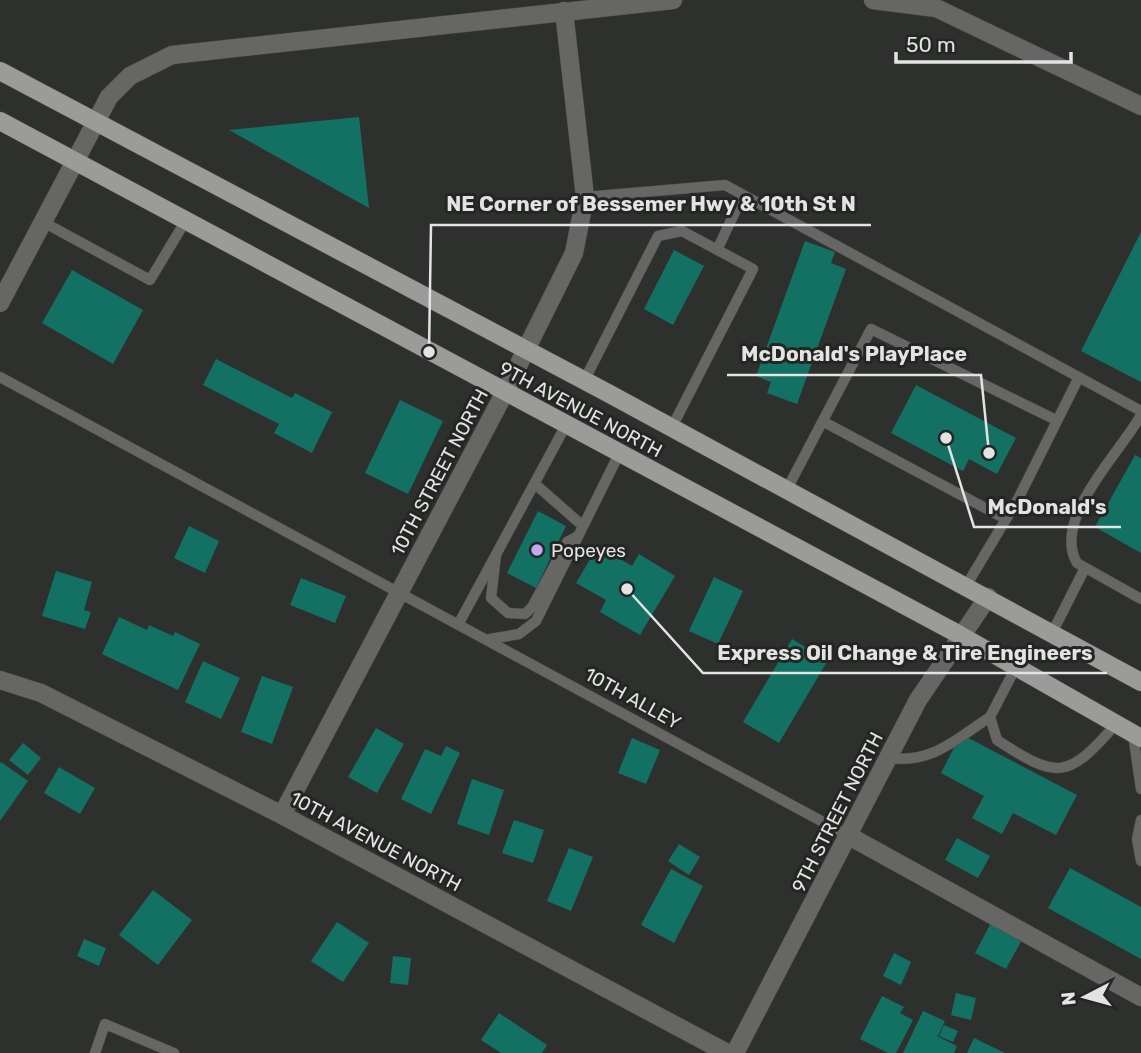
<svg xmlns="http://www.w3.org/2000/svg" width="1141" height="1053" font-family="Rubik,sans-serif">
	<rect width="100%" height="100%" fill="#2e302e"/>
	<path fill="#137164" d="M359,117L369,208L229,130Z
		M1141,232V382L1081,351Z
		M805,241L835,252L831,263L846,269L797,404L767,393L771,382L756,376Z
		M674,250L704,266L673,325L644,309Z
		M72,270L143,310L113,364L42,323Z
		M216,359L292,398L295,393L332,412L312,453L274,433L279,424L203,385Z
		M916,385L1016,438L997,474L969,459L963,471L891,433Z
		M400,400L443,421L408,494L365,473Z
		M1135,455L1141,458V553L1095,527Z
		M538,511L566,526L536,588L507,573Z
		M189,526L219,541L205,573L174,558Z
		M598,546L632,566L639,554L675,576L640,635L600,612L606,600L576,583Z
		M56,571L92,582L84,610L91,612L85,629L42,616Z
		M714,577L743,591L718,644L689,631Z
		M301,578L346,596L335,623L290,605Z
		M119,617L147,630L149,625L173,636L175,632L200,644L178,690L102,654Z
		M792,639L828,660L779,743L743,722Z
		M203,661L240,678L221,719L185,702Z
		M262,676L293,687L272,744L241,732Z
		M376,728L404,744L377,793L348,777Z
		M961,734L1077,795L1056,835L1013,813L1002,834L972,818L984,796L941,773Z
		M632,738L660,750L646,784L618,773Z
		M23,743L41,758L28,775L9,760Z
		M446,746L460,753L431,814L401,799L425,749L441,756Z
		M1,762L28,781L0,821V763Z
		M59,767L95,788L80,814L44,793Z
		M472,779L504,790L489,835L457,824Z
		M514,820L544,830L533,863L502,853Z
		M957,838L990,856L978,878L945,860Z
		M679,844L700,857L689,875L668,861Z
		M569,848L593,857L571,911L547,901Z
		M1070,868L1141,907V959L1048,908Z
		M671,869L703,886L674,943L641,925Z
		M153,890L192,920L158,965L119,935Z
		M992,921L1023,938L1006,969L975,953Z
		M337,922L369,943L343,982L311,961Z
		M84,939L106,948L99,966L77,956Z
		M894,953L911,962L901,985L883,976Z
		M393,956L411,958L408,985L390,983Z
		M956,993L976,998L971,1020L951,1015Z
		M882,996L904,1007L900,1013L913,1020L896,1053H888L860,1039Z
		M923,1011L945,1021L938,1036L933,1034L957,1046L954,1053H903Z
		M499,1013L547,1045L542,1053H501L481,1040Z
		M944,1025L958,1031L953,1042L939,1036Z
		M974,1038L1005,1053H967Z"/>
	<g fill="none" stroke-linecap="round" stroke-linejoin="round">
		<g stroke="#4b4d4b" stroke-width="11">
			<path id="lane" d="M585,197L725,185L1141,411
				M43,222L150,280L186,220
				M717,250L743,195
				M0,377L849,836
				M584,381L658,236L682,231L753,269L672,427
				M1141,415C1121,452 1051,519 1077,563L1141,599
				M824,422L1004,518
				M535,484L583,526
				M787,489L871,329L1056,420
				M496,555L491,598L508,613L525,614L532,607L567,542L578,536
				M966,586L1018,499L1079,377
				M459,623L566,425
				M1052,633L1085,568
				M490,639L519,634L536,621L619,454
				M1016,667L990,717L997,740C1058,780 1068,779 1116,724
				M1133,734L1141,789
				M889,758C932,764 956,739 990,717
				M1141,820L1137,839L1141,861
				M95,1053L105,1024L174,1053"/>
		</g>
		<g stroke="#4b4d4b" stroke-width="19">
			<path id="street" d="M873,0L936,8L1141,106
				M0,303L109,97L130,76L172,55L673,0
				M0,680L41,693L282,815L727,1053
				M282,815L505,392L574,253L585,197L564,11
				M849,836L1141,997
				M735,1053L918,700L988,597"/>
		</g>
		<g stroke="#4b4d4b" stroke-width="19">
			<path id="primary" d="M0,71L606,392L1141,682
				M0,121L960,635L1141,738"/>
		</g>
		<use href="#lane" stroke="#666665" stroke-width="10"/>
		<use href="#street" stroke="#666665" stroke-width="18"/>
		<use href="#primary" stroke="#9b9c99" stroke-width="18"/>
	</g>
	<circle fill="#c0a8f3" stroke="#242624" stroke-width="2.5" cx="537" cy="550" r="7"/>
	<g text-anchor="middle" stroke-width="6" stroke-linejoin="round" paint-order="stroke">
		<g font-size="19" fill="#e2e3e2" stroke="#242624">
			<text transform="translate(581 409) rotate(28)" y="7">9TH AVENUE NORTH</text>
			<text transform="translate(439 472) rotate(-62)" y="7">10TH STREET NORTH</text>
			<text transform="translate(633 698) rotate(29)" y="7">10TH ALLEY</text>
			<text transform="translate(837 812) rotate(-63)" y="7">9TH STREET NORTH</text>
			<text transform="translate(376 841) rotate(28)" y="7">10TH AVENUE NORTH</text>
		</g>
		<g font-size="19" fill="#e2e3e2" stroke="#242624" text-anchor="start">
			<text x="551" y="557">Popeyes</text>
		</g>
	</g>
	<path fill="none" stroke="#e2e3e2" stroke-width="2.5" d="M429 352L431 225H871M989 453L981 375H727M946 438L974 527H1121M627 589L703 673H1107"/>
	<g fill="#e2e3e2" stroke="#242624" stroke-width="2.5">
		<circle cx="429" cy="352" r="7"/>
		<circle cx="989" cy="453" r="7"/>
		<circle cx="946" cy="438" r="7"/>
		<circle cx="627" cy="589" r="7"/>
	</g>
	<g font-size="21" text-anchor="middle" font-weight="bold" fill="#e2e3e2" stroke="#242624" stroke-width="6" stroke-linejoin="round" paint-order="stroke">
		<text x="651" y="211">NE Corner of Bessemer Hwy &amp; 10th St N</text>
		<text x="854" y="361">McDonald's PlayPlace</text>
		<text x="1047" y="514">McDonald's</text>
		<text x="905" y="660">Express Oil Change &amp; Tire Engineers</text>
	</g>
	<g transform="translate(1085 997) rotate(264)" stroke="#242624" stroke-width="5" paint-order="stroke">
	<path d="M0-5L12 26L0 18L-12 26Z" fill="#e2e3e2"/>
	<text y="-10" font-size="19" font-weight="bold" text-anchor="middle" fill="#e2e3e2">N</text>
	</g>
	<path d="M896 52v10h175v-10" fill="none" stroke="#e2e3e2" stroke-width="3.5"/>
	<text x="906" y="52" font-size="21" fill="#e2e3e2" stroke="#242624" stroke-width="5" paint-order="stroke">50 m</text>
</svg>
